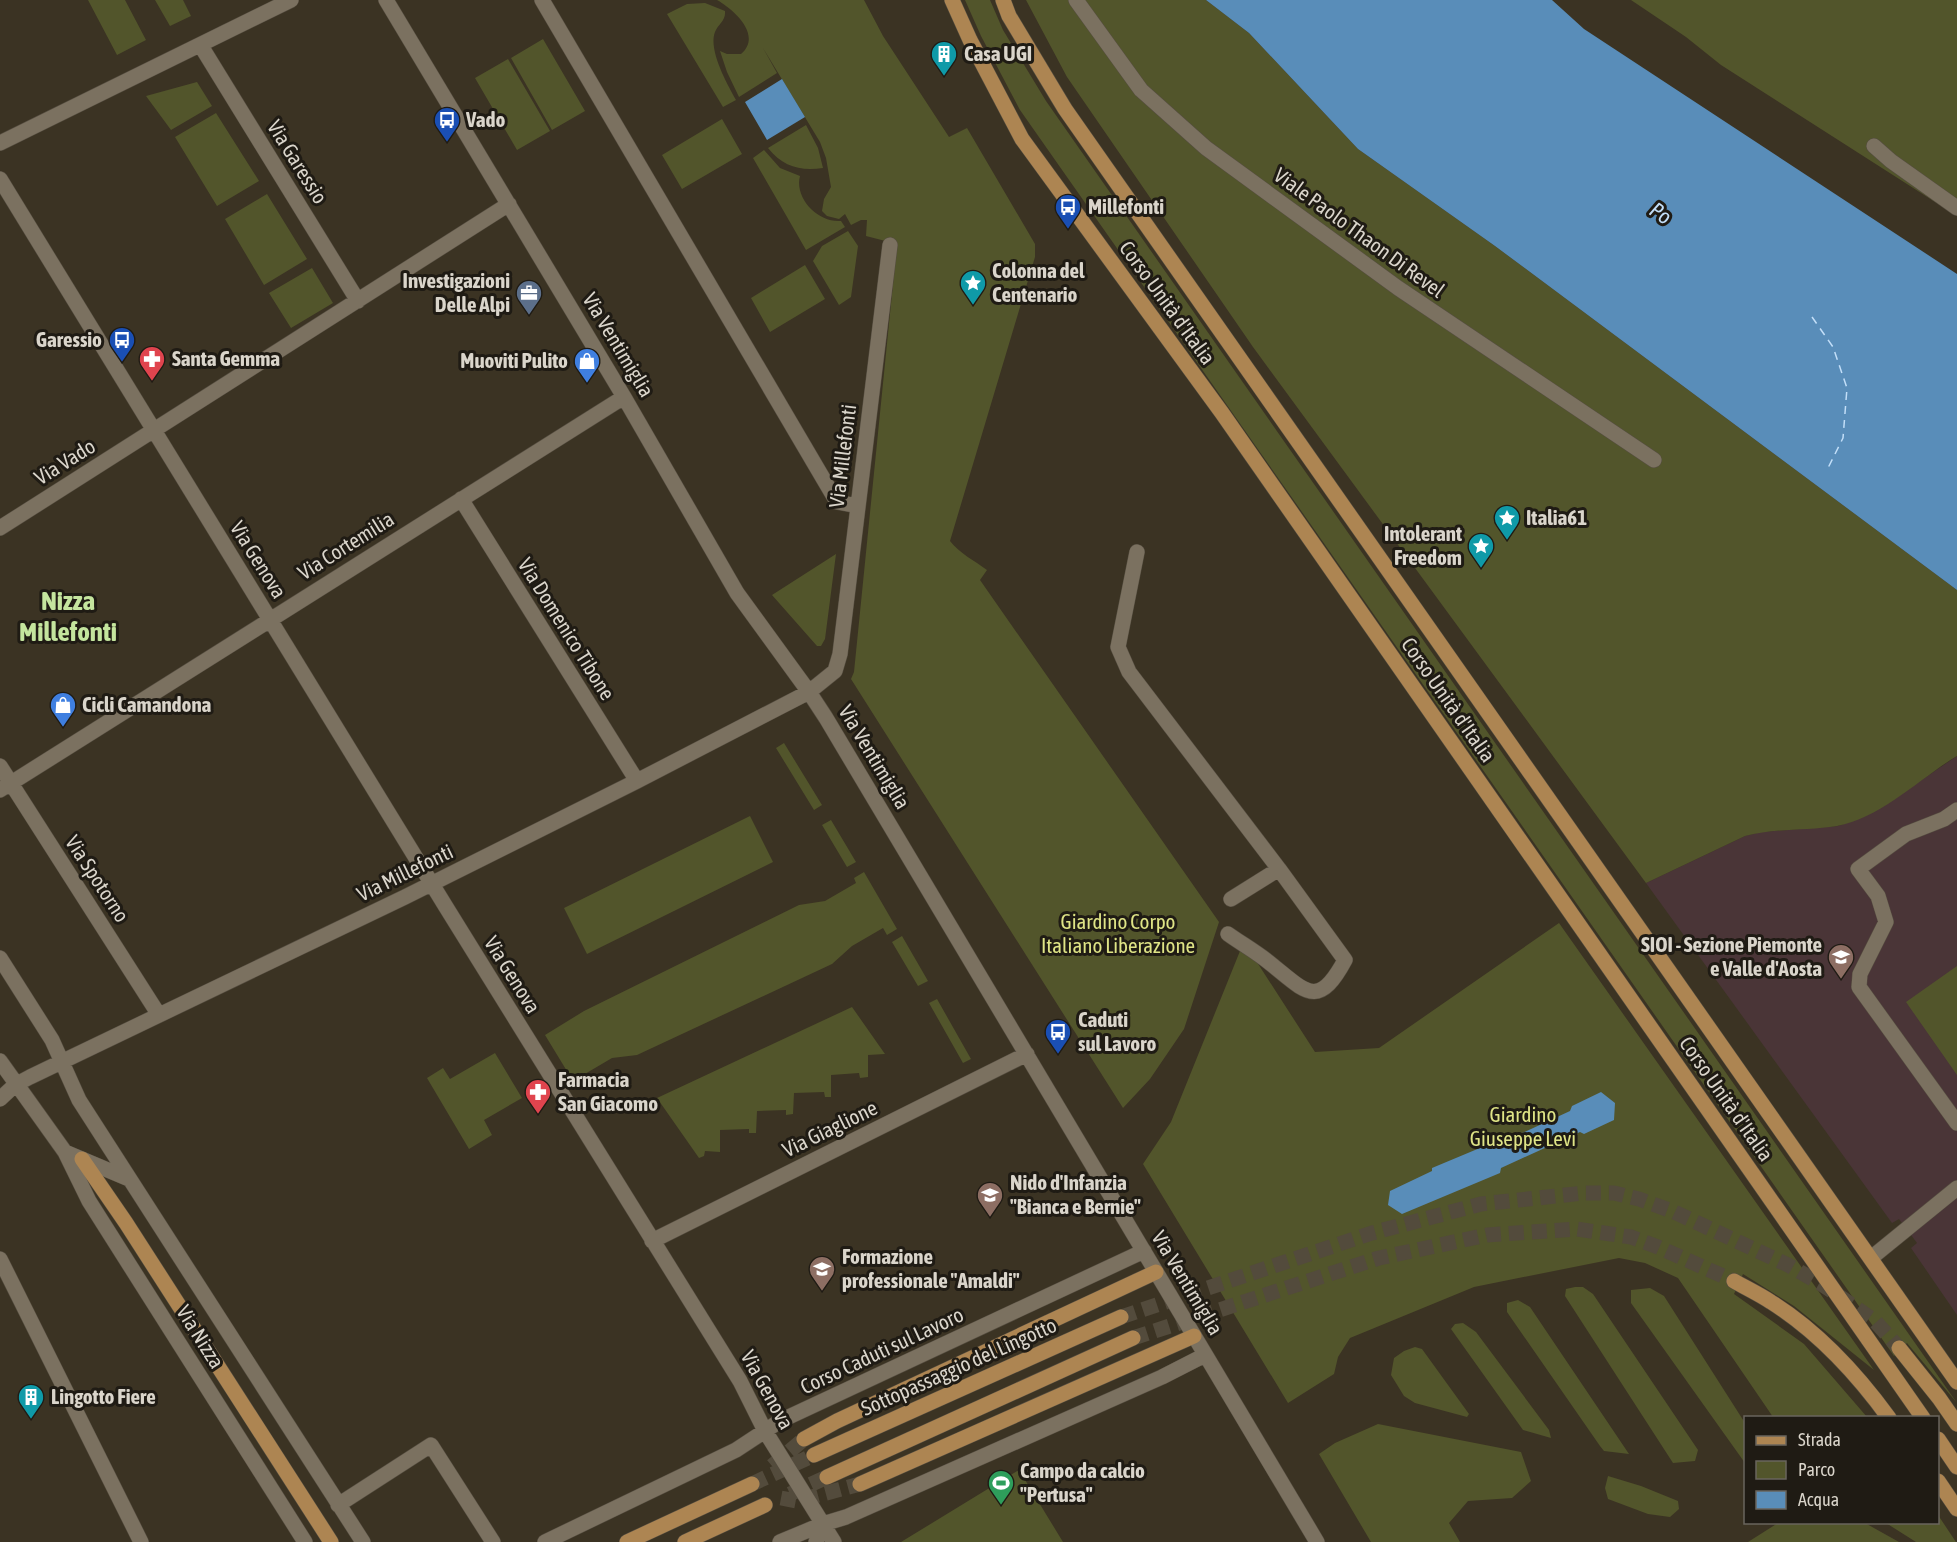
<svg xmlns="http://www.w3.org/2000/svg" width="1957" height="1542" font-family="'Asap Condensed',sans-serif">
	<rect width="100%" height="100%" fill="#3b3323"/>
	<path fill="#4a3537" d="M1957,756V1315L1911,1248L1917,1243L1899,1219L1892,1223L1646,883L1745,836L1761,832L1838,826L1852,821L1895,798Z"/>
	<path fill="#52552b" d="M88,0H125L146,40L117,55Z
		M155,0H183L191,16L170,26Z
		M717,0H864L883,36L949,137L967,128L1035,244V257L950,541C959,553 975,561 987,570L980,580L1219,922L1184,1029L1150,1079L1123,1108L851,679L854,672L897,244L866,236L867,220H861L851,225L845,214L839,219L827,216L822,211L824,199L831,187L826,158L820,142L763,48L777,73L739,97L727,72L720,51L727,54H741C763,35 733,9 717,0Z
		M965,0H990L1003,30L1046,101L1957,1403L1907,1343L1894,1356L1020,110L981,36Z
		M1026,0H1206L1249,33L1358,149L1495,246L1957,590V756C1920,778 1881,818 1837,826C1807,831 1775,828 1745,836L1646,883L1253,347L1067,77Z
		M1631,0H1957V216L1721,65L1686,37Z
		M705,3L725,11C726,21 718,24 715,32C708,50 727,84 736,100L723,107L667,14L687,4Z
		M543,39L585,111L552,130L511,58Z
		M508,59L550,131L517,150L475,78Z
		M197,82L212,106L171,130L146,96Z
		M216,113L259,181L217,206L175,137Z
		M722,119L742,154L682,189L662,155Z
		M806,125L818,148L823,168C800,171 783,167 768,148Z
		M764,150L780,168L800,176C794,198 818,223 841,221L845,227L806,250L753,158Z
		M267,194L307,259L264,285L225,219Z
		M848,231L858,246L851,297L839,305L813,261L822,246Z
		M805,265L825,299L770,332L751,298Z
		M312,268L333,303L291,328L269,293Z
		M836,554L825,639L821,646H817L772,595Z
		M784,743L822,805L814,810L776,748Z
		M750,816L773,862L587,954L564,908Z
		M831,820L856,862L847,867L822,825Z
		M864,872L897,929L887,935L883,928L852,946L832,964L637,1055L612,1058L573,1081L545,1035L584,1011L799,905L825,901L856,883L854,878Z
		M1559,923L1874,1370L1794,1306L1743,1274L1734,1294L1804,1344L1867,1417H1773L1678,1278L1645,1263L1619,1258L1474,1287L1350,1338L1338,1357L1334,1374L1288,1403L1143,1164L1171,1122L1240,951L1253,956L1315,1052L1379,1048Z
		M902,936L928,981L918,986L892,942Z
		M1957,966V1075L1906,1002Z
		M937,999L971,1059L963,1063L929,1003Z
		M852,1007L885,1054L868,1055V1077L860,1078L859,1073L831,1075V1097H825L824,1092L794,1093L793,1114L786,1115V1110L757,1111L756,1133H749V1129L720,1130V1152L705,1151L704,1156L699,1158L657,1098Z
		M495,1053L522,1098L484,1120L492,1135L469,1149L427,1078L443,1068L450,1079Z
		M1575,1287H1583L1593,1294L1698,1450L1695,1461L1673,1463L1565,1296L1566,1289Z
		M1650,1288L1664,1296L1745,1423V1463L1631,1303V1290Z
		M1518,1300L1530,1307L1629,1454L1604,1451L1600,1446L1507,1312V1303Z
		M1463,1323L1476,1332L1549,1430L1551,1438L1523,1430L1451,1329L1455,1324Z
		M1415,1347L1422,1349L1469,1414L1467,1417L1415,1403L1404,1396L1391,1375L1394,1358L1404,1351Z
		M1378,1424L1521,1452L1531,1481L1512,1498L1468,1501L1449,1523L1460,1542H1371L1319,1454L1335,1443Z
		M1019,1470L1063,1542H901Z
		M1608,1476L1641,1486L1678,1501L1679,1509L1670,1517L1648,1514L1608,1499L1605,1488Z
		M1938,1515L1956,1542H1916L1886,1523L1938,1522Z
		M1778,1523H1865L1899,1542H1748Z"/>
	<path fill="#598db9" d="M1206,0H1552L1584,29L1957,274V590L1495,246L1358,149L1249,33Z
		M782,79L805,117L767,140L745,102Z
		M1601,1092L1615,1103L1614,1120L1584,1134L1580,1132L1501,1168L1500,1173L1402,1214L1388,1205L1390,1191L1432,1171V1168L1487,1145L1492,1147L1570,1111L1572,1106Z"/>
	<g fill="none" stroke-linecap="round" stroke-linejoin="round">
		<path stroke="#c2def8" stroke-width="1.5" stroke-dasharray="8 6" stroke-linecap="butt" d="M1812,317L1833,347L1847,388L1843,438L1827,470"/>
		<path stroke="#534b3c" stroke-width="15" stroke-dasharray="15 8" stroke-linecap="butt" d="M1121,1317L1372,1233L1481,1204L1584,1193H1614L1639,1199L1672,1211L1788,1265L1823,1285L1875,1321L1899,1348
			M1133,1338L1379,1258L1487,1235L1577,1229L1631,1237L1658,1247L1734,1281
			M772,1466L804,1439
			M752,1484L814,1455
			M790,1494L827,1477
			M781,1498L797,1501L860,1484"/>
		<g stroke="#564e41" stroke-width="16">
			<path id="minor" d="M386,0L624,397L737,593L809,692L826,718L1317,1542
				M542,0L837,502L858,506
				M1076,0L1141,90L1206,148L1398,288L1654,460
				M201,46L358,301
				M0,143L291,0
				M1874,146L1891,161L1957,208
				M0,179L446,907L740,1381L765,1431L834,1542
				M461,499L637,781
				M0,528L509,204
				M1137,552L1118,647L1129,672L1279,869L1345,960C1318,1010 1306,992 1271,964C1258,953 1242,944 1228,934
				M0,766L159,1015
				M0,790L624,397
				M1957,810L1944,819L1906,834L1858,869L1878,896L1886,922L1860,974L1859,987L1957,1123
				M1231,899L1279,869
				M0,958L52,1040L79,1100L363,1542
				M0,1061L65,1152L129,1179
				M0,1099L15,1085L30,1077L405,897L637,781L809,692L835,671L840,654L890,245
				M65,1152L89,1201L305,1542
				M652,1241L1027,1054
				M1871,1258L1957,1188
				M0,1259L141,1542
				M338,1505L431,1445L493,1542
				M545,1542L736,1450L780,1421L1144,1251
				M780,1542L823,1524L846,1517L1162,1377L1205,1355
				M816,1542L823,1524"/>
		</g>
		<g stroke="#564e41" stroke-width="16">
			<path id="major" d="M952,0L970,40L1022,139L1222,413L1923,1418
				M1003,0L1009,16L1065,109L1957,1382
				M82,1159L126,1223L331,1542
				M1734,1281C1746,1288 1759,1294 1771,1302C1817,1331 1857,1374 1889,1418
				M1899,1348L1939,1398L1957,1424
				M804,1439L837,1421L1156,1272
				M1938,1439L1957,1467
				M814,1455L1121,1317
				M827,1477L1133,1338
				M1938,1481L1957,1509
				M860,1484L1194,1336
				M627,1542L752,1484
				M685,1542L765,1505"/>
		</g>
		<use href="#minor" stroke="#7b7160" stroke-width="15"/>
		<use href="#major" stroke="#ad8552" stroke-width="15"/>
	</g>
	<defs>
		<g id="building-pin" transform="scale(1.35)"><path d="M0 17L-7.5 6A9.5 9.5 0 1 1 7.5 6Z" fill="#0f9aa8" stroke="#1f1b14"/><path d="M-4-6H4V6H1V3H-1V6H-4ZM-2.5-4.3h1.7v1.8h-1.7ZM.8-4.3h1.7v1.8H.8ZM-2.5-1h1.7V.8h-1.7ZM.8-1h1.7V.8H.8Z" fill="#fff"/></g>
		<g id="bus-pin" transform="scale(1.35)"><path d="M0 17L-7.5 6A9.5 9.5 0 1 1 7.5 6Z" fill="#1a4fb4" stroke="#1f1b14"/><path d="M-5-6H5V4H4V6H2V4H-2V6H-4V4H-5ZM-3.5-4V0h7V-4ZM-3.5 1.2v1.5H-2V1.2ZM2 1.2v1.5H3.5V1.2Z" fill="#fff"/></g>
		<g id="sight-pin" transform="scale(1.35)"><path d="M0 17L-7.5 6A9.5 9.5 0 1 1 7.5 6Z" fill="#0f9aa8" stroke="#1f1b14"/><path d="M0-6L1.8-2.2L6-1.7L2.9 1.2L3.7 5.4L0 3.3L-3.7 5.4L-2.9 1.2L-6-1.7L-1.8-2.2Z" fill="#fff"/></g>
		<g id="office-pin" transform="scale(1.35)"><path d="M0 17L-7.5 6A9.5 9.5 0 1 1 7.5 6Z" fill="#5c6f8a" stroke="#1f1b14"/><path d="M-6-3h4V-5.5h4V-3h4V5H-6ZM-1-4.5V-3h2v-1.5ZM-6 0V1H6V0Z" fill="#fff"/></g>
		<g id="pharmacy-pin" transform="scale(1.35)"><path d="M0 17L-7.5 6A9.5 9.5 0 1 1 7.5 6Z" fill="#e0444e" stroke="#1f1b14"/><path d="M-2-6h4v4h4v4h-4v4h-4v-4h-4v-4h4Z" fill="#fff"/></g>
		<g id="shop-pin" transform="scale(1.35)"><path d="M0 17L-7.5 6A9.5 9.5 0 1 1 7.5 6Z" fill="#3f7fe0" stroke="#1f1b14"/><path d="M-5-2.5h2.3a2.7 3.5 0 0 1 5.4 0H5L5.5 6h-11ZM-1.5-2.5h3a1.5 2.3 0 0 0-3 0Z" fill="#fff"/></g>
		<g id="university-pin" transform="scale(1.35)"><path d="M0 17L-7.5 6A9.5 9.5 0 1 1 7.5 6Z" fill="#8d6e63" stroke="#1f1b14"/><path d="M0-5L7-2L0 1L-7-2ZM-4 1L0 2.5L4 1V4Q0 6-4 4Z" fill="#fff"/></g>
		<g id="school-pin" transform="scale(1.35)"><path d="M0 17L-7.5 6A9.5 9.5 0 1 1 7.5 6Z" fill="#8d6e63" stroke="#1f1b14"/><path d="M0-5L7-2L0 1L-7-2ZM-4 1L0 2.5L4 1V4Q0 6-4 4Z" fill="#fff"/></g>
		<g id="stadium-pin" transform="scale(1.35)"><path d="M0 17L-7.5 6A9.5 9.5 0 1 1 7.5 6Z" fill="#2e9e5b" stroke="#1f1b14"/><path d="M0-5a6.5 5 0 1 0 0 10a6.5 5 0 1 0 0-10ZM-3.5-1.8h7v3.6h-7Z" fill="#fff"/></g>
	</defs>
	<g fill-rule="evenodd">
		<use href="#building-pin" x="944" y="54"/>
		<use href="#bus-pin" x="447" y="120"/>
		<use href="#bus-pin" x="1068" y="207"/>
		<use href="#sight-pin" x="973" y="283"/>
		<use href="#office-pin" x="529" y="293"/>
		<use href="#bus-pin" x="122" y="340"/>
		<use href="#pharmacy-pin" x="152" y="359"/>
		<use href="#shop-pin" x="587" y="361"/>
		<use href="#sight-pin" x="1507" y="518"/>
		<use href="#sight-pin" x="1481" y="546"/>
		<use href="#shop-pin" x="63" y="705"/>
		<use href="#university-pin" x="1841" y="957"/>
		<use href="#bus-pin" x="1058" y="1032"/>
		<use href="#pharmacy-pin" x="538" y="1092"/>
		<use href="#school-pin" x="990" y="1195"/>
		<use href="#school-pin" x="822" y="1269"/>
		<use href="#building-pin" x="31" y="1397"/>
		<use href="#stadium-pin" x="1001" y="1483"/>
	</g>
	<g text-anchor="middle" stroke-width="6" stroke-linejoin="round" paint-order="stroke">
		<g font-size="21" font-weight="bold" fill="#dad5cb" stroke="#1f1b14" text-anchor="start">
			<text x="964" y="61">Casa UGI</text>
			<text x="466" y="127">Vado</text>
			<text x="1088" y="214">Millefonti</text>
			<text x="992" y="278">Colonna del<tspan x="992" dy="24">Centenario</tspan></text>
			<text x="510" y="288" text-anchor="end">Investigazioni<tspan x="510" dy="24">Delle Alpi</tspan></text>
			<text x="102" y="347" text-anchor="end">Garessio</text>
			<text x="172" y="366">Santa Gemma</text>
			<text x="568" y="368" text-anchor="end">Muoviti Pulito</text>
			<text x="1526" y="525">Italia61</text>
			<text x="1462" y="541" text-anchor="end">Intolerant<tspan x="1462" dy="24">Freedom</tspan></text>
			<text x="82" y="712">Cicli Camandona</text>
			<text x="1822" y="952" text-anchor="end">SIOI - Sezione Piemonte<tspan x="1822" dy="24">e Valle d'Aosta</tspan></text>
			<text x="1078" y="1027">Caduti<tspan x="1078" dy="24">sul Lavoro</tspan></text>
			<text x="558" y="1087">Farmacia<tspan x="558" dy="24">San Giacomo</tspan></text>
			<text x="1010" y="1190">Nido d'Infanzia<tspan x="1010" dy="24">"Bianca e Bernie"</tspan></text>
			<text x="842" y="1264">Formazione<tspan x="842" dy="24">professionale "Amaldi"</tspan></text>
			<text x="51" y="1404">Lingotto Fiere</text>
			<text x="1020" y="1478">Campo da calcio<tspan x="1020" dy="24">"Pertusa"</tspan></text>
		</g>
		<g font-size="21" fill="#dad5cb" stroke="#1f1b14">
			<text transform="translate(297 162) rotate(58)" y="7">Via Garessio</text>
			<text transform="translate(1359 233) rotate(36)" y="7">Viale Paolo Thaon Di Revel</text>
			<text transform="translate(1167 303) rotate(54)" y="7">Corso Unità d'Italia</text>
			<text transform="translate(618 345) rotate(59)" y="7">Via Ventimiglia</text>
			<text transform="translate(843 456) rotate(-83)" y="7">Via Millefonti</text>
			<text transform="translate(65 462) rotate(-32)" y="7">Via Vado</text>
			<text transform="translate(346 546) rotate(-32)" y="7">Via Cortemilia</text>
			<text transform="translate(258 560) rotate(58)" y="7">Via Genova</text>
			<text transform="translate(566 629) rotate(58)" y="7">Via Domenico Tibone</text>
			<text transform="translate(1448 700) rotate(55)" y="7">Corso Unità d'Italia</text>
			<text transform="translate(874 757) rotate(59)" y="7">Via Ventimiglia</text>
			<text transform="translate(405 873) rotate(-26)" y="7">Via Millefonti</text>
			<text transform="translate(97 879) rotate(57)" y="7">Via Spotorno</text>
			<text transform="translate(512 975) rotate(58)" y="7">Via Genova</text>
			<text transform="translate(1726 1099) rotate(55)" y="7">Corso Unità d'Italia</text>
			<text transform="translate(830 1129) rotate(-26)" y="7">Via Giaglione</text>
			<text transform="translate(1187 1283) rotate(59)" y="7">Via Ventimiglia</text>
			<text transform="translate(200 1337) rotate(58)" y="7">Via Nizza</text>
			<text transform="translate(882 1351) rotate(-25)" y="7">Corso Caduti sul Lavoro</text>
			<text transform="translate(959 1367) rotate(-24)" y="7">Sottopassaggio del Lingotto</text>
			<text transform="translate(767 1390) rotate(61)" y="7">Via Genova</text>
		</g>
		<g font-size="21" fill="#dfe486" stroke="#1f1b14">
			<text x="1118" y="929">Giardino Corpo<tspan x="1118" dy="24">Italiano Liberazione</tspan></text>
			<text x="1523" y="1122">Giardino<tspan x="1523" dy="24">Giuseppe Levi</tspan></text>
		</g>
		<g font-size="22" font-style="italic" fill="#c2def8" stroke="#1f1b14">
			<text transform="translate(1661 213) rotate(35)" y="8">Po</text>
		</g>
		<g font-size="27" font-weight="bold" fill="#c4e59e" stroke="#1f1b14">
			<text x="68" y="610">Nizza<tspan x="68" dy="31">Millefonti</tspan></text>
		</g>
	</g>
	<rect x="1744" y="1416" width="195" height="108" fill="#1f1b14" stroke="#6a655d" stroke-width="1.5"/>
	<rect x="1756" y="1436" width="30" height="9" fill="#ad8552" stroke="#6a655d" stroke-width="1.5"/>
	<text x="1798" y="1446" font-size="18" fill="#dad5cb">Strada</text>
	<rect x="1756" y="1461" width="30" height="18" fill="#52552b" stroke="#6a655d" stroke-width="1.5"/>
	<text x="1798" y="1476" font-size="18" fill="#dad5cb">Parco</text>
	<rect x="1756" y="1491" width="30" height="18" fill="#598db9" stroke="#6a655d" stroke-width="1.5"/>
	<text x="1798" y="1506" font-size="18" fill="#dad5cb">Acqua</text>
</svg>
